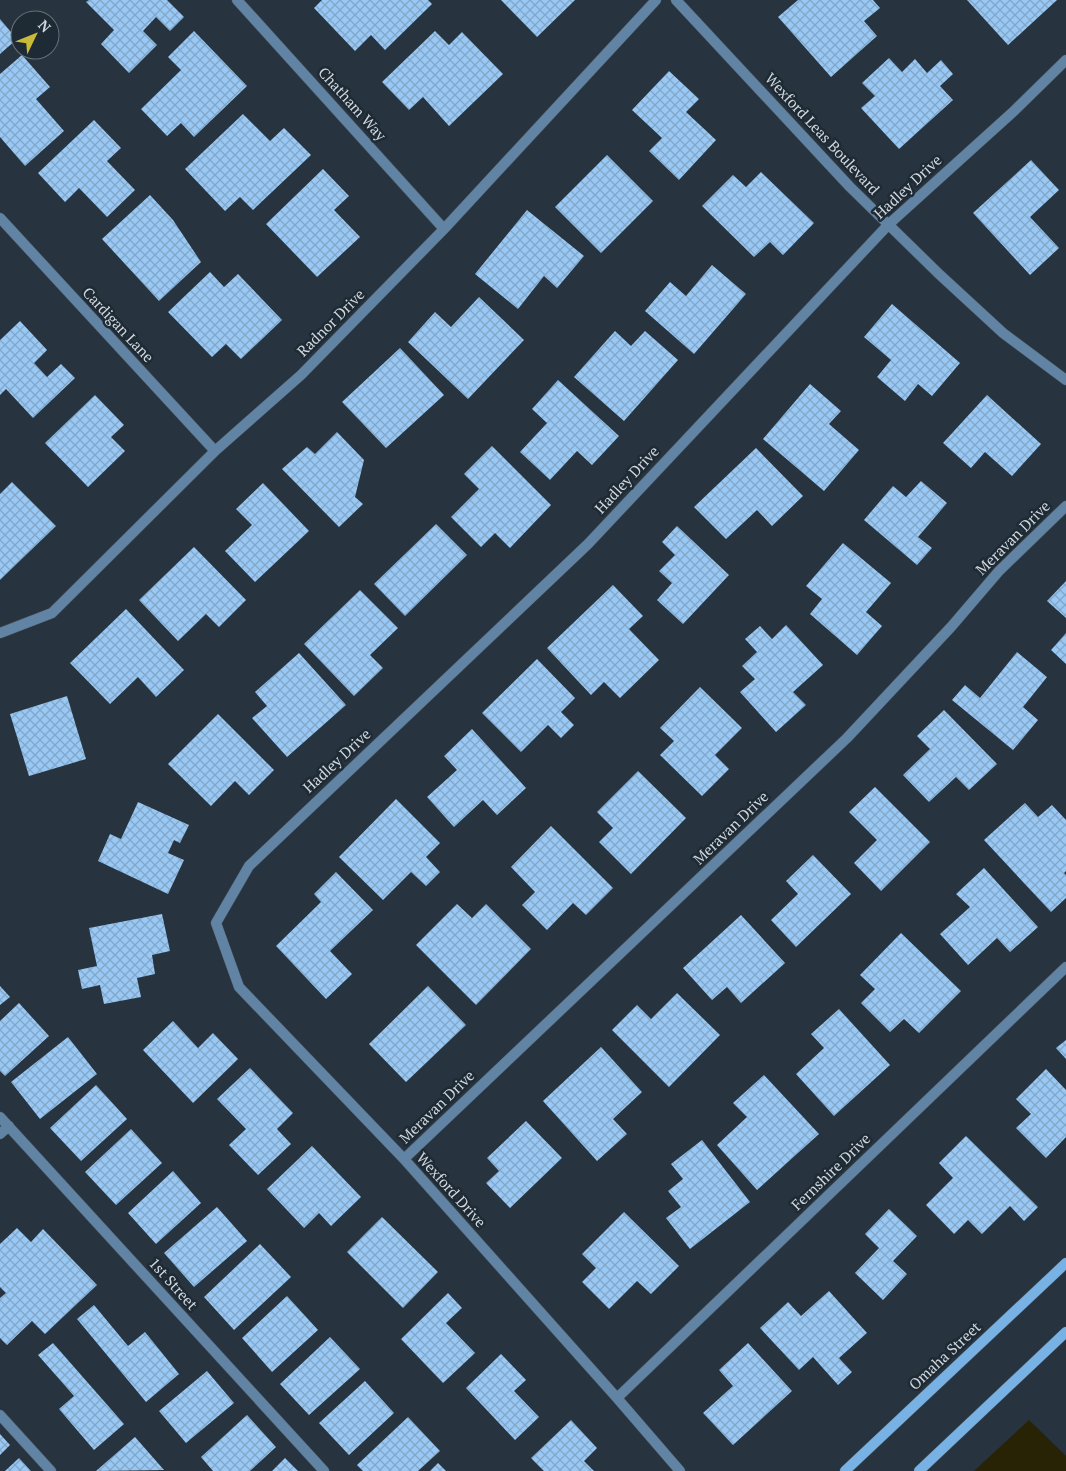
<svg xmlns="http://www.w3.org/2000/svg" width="1066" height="1471" font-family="'PT Serif',serif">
	<defs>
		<pattern id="building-cross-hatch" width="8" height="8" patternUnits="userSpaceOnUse" patternTransform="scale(1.25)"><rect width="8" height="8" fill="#98c8f3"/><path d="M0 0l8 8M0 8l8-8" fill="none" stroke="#82a6c7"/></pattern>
	</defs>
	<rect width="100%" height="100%" fill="#27343f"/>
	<path fill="#272304" d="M1029,1420L1066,1456V1471H974Z"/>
	<path fill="url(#building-cross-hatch)" d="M89,0H167L184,17L170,31L156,17L143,31L157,45L129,73L101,44L114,30L86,2Z
		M322,0H428L432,4L385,50L371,35L355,51L314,8Z
		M501,0H575L537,37Z
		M798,0H873L880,8L864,21L877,36L831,77L778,17Z
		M967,0H1057L1008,45Z
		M0,19L17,39L0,54Z
		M194,31L247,86L194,137L181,123L167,136L141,109L181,70L168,57Z
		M435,31L449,45L462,32L503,74L449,126L423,97L409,110L382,82Z
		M22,55L50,87L36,99L64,131L25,166L0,137V74Z
		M889,58L902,72L915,59L927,73L941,60L953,74L940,86L953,100L899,149L861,108L875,96L862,83Z
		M669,71L699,99L686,112L716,140L679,180L649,151L662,138L632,110Z
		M243,114L270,141L284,128L311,155L253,210L240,197L225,211L185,169Z
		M94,120L121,148L107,161L135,190L107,217L79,188L65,202L38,173Z
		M607,155L653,201L601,253L555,207Z
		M1031,160L1059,190L1030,217L1059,248L1030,275L973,213Z
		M323,169L349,196L334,210L360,237L317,277L266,224Z
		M761,172L814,223L783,255L770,242L754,257L702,206L733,175L746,187Z
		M150,195L173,220L201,262L159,301L102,239Z
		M527,210L584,256L557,288L544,276L518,309L475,274Z
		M712,265L746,294L694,354L645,311L670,282L686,296Z
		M210,272L224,287L238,274L282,320L241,359L226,344L212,357L168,312Z
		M479,297L524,340L468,399L408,342L435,312L451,327Z
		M892,304L960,363L932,396L918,384L905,401L877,377L891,360L864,337Z
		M20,321L47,350L34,363L47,377L61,364L75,378L33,418L6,389L0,395V340Z
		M615,331L631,346L645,331L678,360L624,421L574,377Z
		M400,348L444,395L386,448L342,402Z
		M558,380L619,436L592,465L577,451L550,480L520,452L547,423L532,409Z
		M810,384L841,411L829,424L859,450L824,491L763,439Z
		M95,395L124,425L111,437L125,451L88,487L45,443Z
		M987,395L1041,444L1012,476L985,452L971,468L943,443Z
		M337,432L364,460L355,497L363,504L339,527L282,469L307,447L315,454Z
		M492,446L551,505L510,548L495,533L481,547L451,517L479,489L464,474Z
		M756,448L803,496L772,526L757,510L726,539L694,507Z
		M921,481L947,503L918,537L932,548L917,565L864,520L893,486L906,497Z
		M12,482L56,526L0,580V494Z
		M263,483L309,531L255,582L225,551L252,525L236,509Z
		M436,524L467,555L405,616L374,584Z
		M677,526L729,575L683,624L657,600L672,583L659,571L675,555L662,542Z
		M843,543L891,583L866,612L882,626L857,655L810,614L822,599L806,586Z
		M194,547L246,600L219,627L206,614L178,641L139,600Z
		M1066,581V618L1047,601Z
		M613,585L643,616L629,629L659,660L620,698L604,682L591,695L547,648Z
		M360,590L398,628L370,655L383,668L354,696L304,644Z
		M126,609L184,670L156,697L138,677L110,704L70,663Z
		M786,625L823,665L793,692L806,705L776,732L740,692L755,679L742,666L757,652L745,639L760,626L772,639Z
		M1066,633V664L1051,650Z
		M1017,652L1047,677L1023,707L1038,720L1013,750L952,700L965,685L980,698Z
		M299,653L346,705L287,757L252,718L267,706L255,692Z
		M537,659L575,698L561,712L574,725L561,738L548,725L521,752L482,713Z
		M700,687L742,728L715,755L729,769L702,796L660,755L674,741L660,728Z
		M67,696L86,759L29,776L10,714Z
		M944,710L997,764L969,790L956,777L929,802L903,775L930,749L917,736Z
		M218,714L274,770L249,795L235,781L211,806L168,764Z
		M472,729L526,788L497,815L483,800L454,827L427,797L457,770L444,756Z
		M638,771L686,818L631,874L599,842L613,828L597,812Z
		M875,787L930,842L881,891L854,863L877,840L849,812Z
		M396,799L440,843L426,857L440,872L426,886L411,872L383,900L339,857Z
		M138,802L189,825L180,843L174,840L168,853L184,860L168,894L98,861L110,834L121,839Z
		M1025,803L1038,817L1052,805L1066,820V871L1064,873L1066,875V898L1051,912L984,840Z
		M551,826L613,888L586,915L573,903L547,930L522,905L535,892L511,867Z
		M813,855L851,894L796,947L771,920L798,894L786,881Z
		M984,868L1038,927L1010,952L997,938L968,965L940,934L970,907L956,894Z
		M336,872L373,910L330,951L352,974L326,999L276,946L321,902L314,894Z
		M457,904L472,918L486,904L531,949L476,1005L416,945Z
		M162,914L170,951L152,955L155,974L137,978L141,997L104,1004L100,985L82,989L78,970L97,966L89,928Z
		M741,915L785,963L741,1003L727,987L712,1000L683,968Z
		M901,933L961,991L919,1033L904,1019L890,1032L861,1003L875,989L860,975Z
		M0,986L10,997L0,1005Z
		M428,986L466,1025L406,1082L369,1044Z
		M677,993L720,1035L669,1087L612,1030L637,1005L651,1019Z
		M19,1003L49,1036L5,1076L0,1071V1021Z
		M839,1009L890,1065L834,1116L796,1074L824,1048L811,1034Z
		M173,1021L198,1048L213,1033L238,1059L193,1103L143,1050Z
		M68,1037L97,1074L40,1119L11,1082Z
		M1066,1040V1059L1056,1048Z
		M601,1047L642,1092L613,1119L627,1134L597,1161L543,1101Z
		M250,1068L293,1113L277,1129L291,1144L258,1175L229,1145L246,1129L217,1099Z
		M1046,1069L1066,1090V1137L1046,1158L1016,1128L1031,1114L1016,1099Z
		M764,1075L819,1134L757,1190L717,1145L747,1117L733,1103Z
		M96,1085L127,1119L81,1161L50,1128Z
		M526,1121L562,1158L510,1208L486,1183L499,1171L487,1158Z
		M131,1129L162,1163L116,1205L85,1172Z
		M966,1136L1038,1207L1024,1221L1010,1206L982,1234L968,1220L954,1234L926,1205L953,1178L939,1163Z
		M702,1140L750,1202L690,1249L666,1218L681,1207L668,1191L683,1179L671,1164Z
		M312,1146L361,1197L331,1226L319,1213L304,1228L267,1189Z
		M173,1171L201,1203L156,1244L128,1213Z
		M217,1207L247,1241L194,1287L164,1253Z
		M889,1209L917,1236L893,1261L907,1274L883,1300L855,1273L879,1248L865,1234Z
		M624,1212L679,1266L651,1294L637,1281L609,1309L582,1282L596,1268L582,1254Z
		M382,1217L438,1272L403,1308L347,1252Z
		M17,1228L31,1242L43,1229L97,1285L45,1334L32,1321L7,1345L0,1338V1298L6,1293L0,1287V1244Z
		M260,1244L291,1277L234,1330L204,1297Z
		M829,1291L867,1333L839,1358L852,1372L838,1385L813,1357L799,1370L760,1328L788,1302L801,1316Z
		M448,1293L462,1308L446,1323L475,1353L443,1383L401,1339Z
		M287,1296L318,1330L272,1372L242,1338Z
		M94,1305L128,1346L145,1332L179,1374L146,1402L77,1319Z
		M330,1337L360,1369L309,1415L280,1384Z
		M53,1343L124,1424L94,1450L59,1409L74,1396L38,1355Z
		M748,1343L792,1391L733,1445L703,1413L733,1386L719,1370Z
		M501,1354L526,1380L514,1391L539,1417L515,1440L466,1388Z
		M207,1371L234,1403L186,1443L159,1411Z
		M365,1381L394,1413L349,1455L319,1423Z
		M247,1415L276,1447L250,1471H213L201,1457Z
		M408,1417L440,1451L418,1471H363L357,1465Z
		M571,1420L597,1448L584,1461L594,1471H544L531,1458Z
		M0,1434L10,1445L0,1455Z
		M135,1437L164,1470L96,1471Z
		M19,1458L31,1471H5Z
		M285,1458L298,1471H272Z
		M438,1463L446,1471H430Z"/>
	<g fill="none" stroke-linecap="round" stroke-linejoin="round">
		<g stroke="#46525c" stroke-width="11">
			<path id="minor" d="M237,0L444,229
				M676,0L850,187L939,274L1003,333L1066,380
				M0,218L215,451
				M0,633L52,613L215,451L301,375L444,229L656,0
				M0,1117L324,1471
				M0,1134L9,1126
				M404,1159L847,738L951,627L999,571L1066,506
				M617,1398L1066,967
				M0,1415L51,1471
				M680,1471L617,1398L404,1159L239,987L216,923L249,866L588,544L889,224L1014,111L1066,60"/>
		</g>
		<g stroke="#46525c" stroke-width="11">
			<path id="secondary" d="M845,1471L1066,1263
				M919,1471L1066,1332"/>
		</g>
		<use href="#minor" stroke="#6184a4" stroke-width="10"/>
		<use href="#secondary" stroke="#78b2e4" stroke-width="10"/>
	</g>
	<g text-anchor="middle" stroke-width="5" stroke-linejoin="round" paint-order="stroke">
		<g font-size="15" fill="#d1d8e0" stroke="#1e2a34">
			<text transform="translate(352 104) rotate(48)" y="5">Chatham Way</text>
			<text transform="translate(822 134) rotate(47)" y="5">Wexford Leas Boulevard</text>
			<text transform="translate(908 187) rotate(-43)" y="5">Hadley Drive</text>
			<text transform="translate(331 323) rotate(-45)" y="5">Radnor Drive</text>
			<text transform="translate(118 325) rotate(47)" y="5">Cardigan Lane</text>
			<text transform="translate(627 480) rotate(-47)" y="5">Hadley Drive</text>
			<text transform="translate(1013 538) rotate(-45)" y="5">Meravan Drive</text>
			<text transform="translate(337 761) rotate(-43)" y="5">Hadley Drive</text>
			<text transform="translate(731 828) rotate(-44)" y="5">Meravan Drive</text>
			<text transform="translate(437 1107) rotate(-44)" y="5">Meravan Drive</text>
			<text transform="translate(831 1172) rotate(-44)" y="5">Fernshire Drive</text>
			<text transform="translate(451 1190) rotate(48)" y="5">Wexford Drive</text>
			<text transform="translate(173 1284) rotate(48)" y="5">1st Street</text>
			<text transform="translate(945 1356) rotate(-43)" y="5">Omaha Street</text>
		</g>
	</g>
	<g transform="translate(35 35) rotate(47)"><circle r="24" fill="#1e2a34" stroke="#667079"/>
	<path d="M0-4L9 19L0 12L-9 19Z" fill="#caba39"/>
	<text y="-8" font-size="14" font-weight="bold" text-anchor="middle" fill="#d1d8e0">N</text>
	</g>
</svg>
